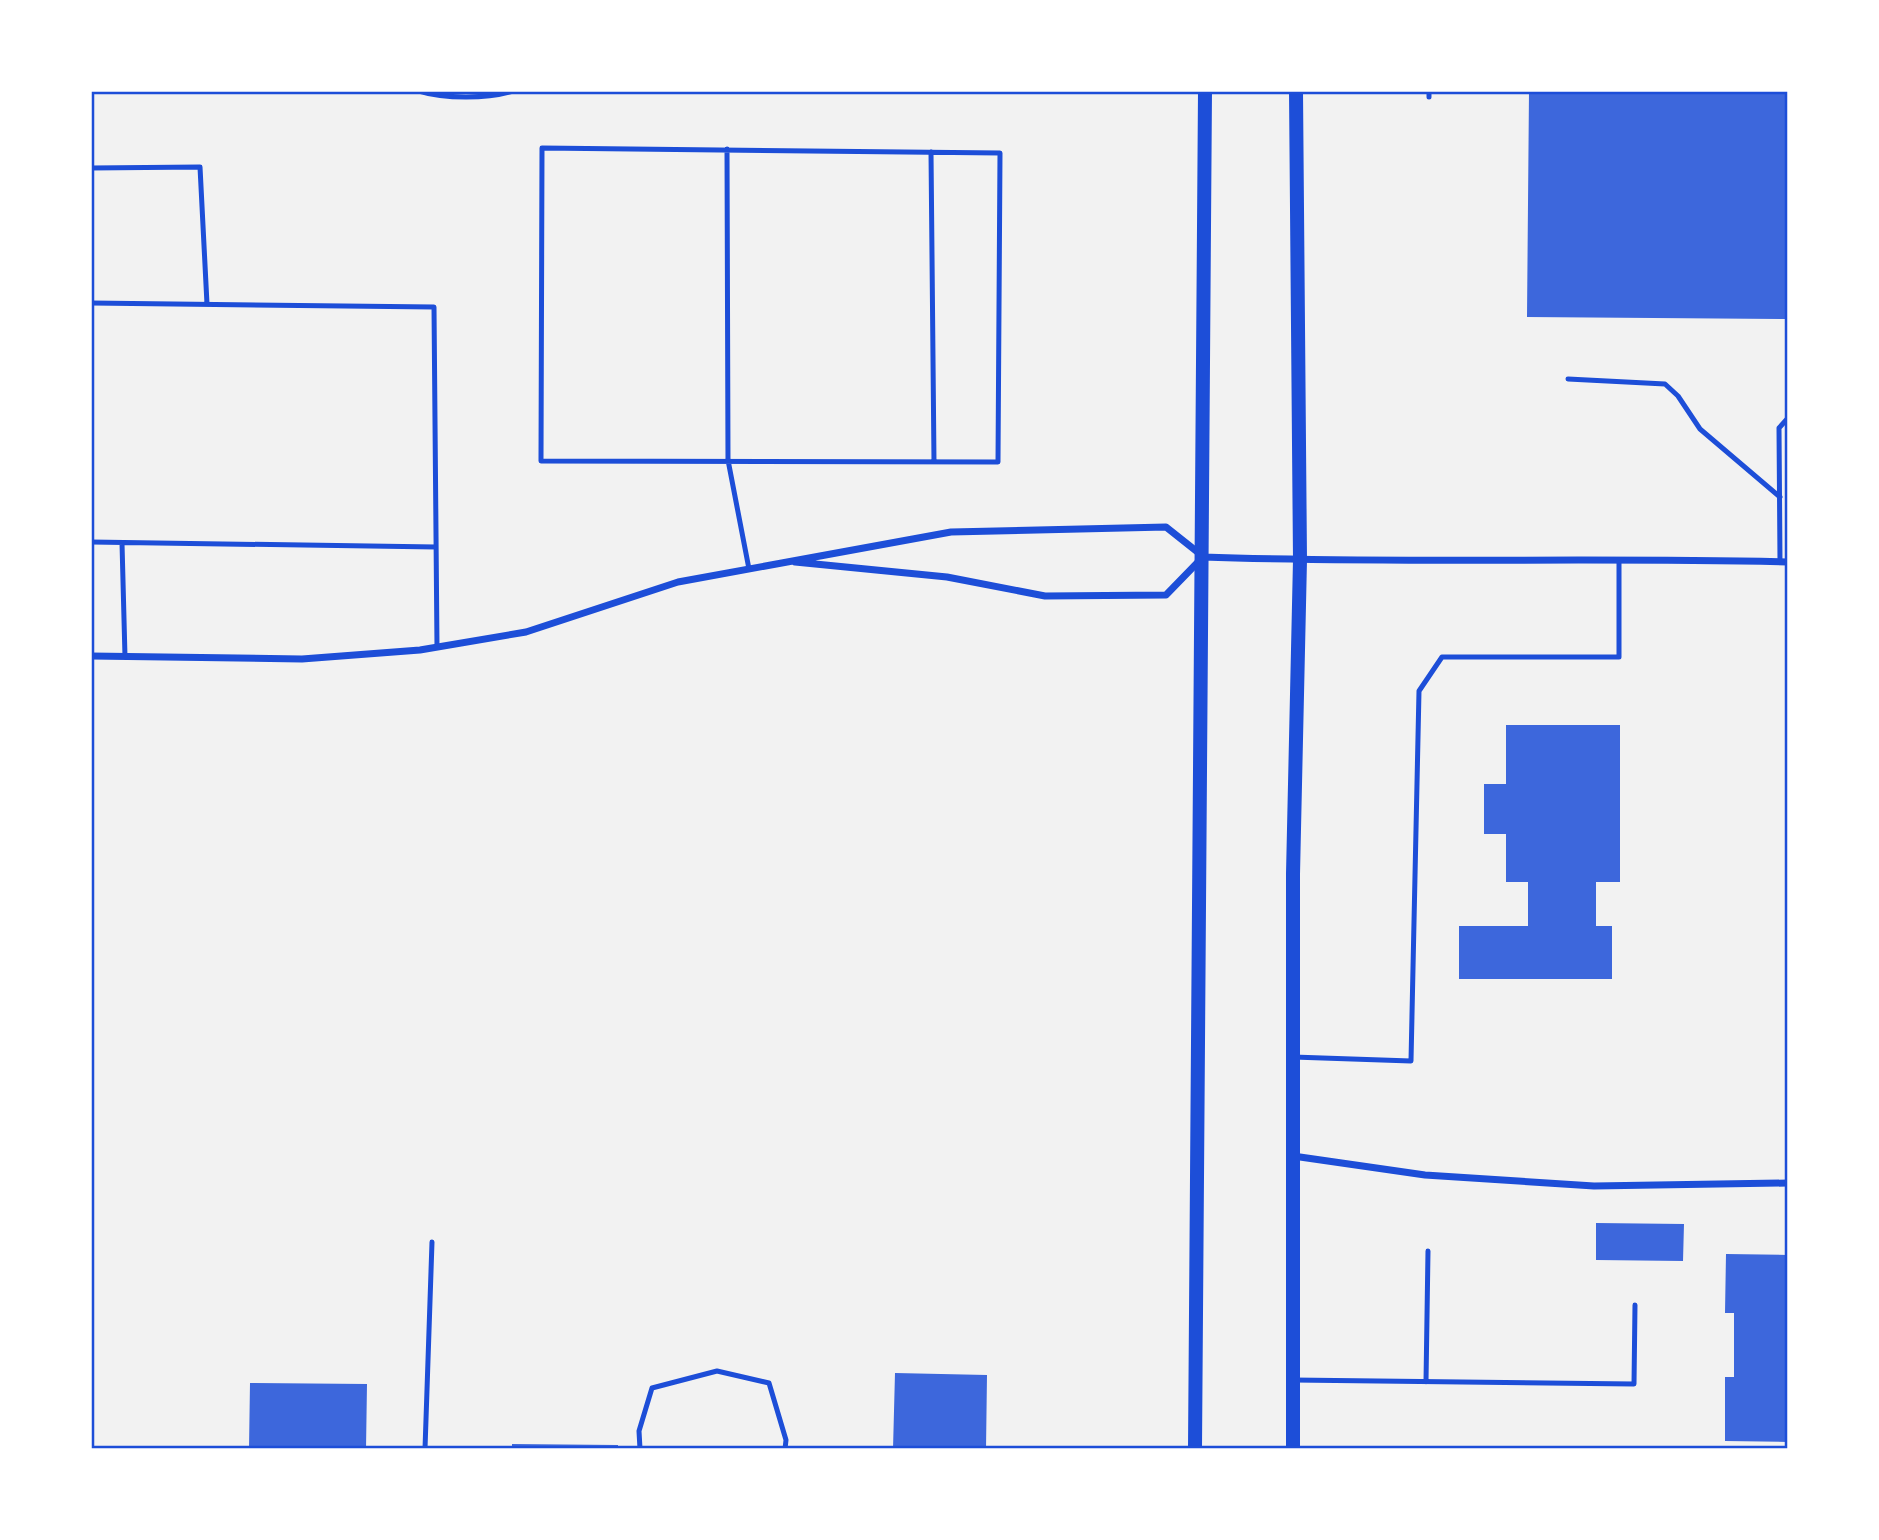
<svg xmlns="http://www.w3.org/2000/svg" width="1879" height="1540" font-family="'PT Sans Narrow',sans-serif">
	<rect width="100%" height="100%" fill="#f2f2f2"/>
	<path fill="#3d67dc" d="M1529,91H1788V319L1527,317Z
		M1506,725H1620V882H1596V926H1612V979H1459V926H1528V882H1506V834H1484V784H1506Z
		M1596,1223L1684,1224L1683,1261L1596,1260Z
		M1726,1254L1788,1255V1442L1725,1441V1377H1734V1313H1725Z
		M895,1373L987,1375L986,1449H893Z
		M250,1383L367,1384L366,1449H249Z
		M512,1444L618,1445V1449H512Z"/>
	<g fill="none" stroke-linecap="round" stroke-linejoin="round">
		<path stroke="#1d4ed8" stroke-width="5" d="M419,91C444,99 488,99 513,91
			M1429,91V97
			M542,148L1000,153L998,462L541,461Z
			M727,149L728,460L749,569
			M931,152L934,462
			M91,168L200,167L207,304
			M91,303L434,307L437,647
			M1568,379L1665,384L1678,396L1700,429L1780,497
			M91,542L436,547
			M122,543L125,657
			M1780,562L1779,428L1788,418
			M1293,1057L1411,1061L1419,691L1442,657H1619V560
			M1293,1380L1634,1384L1635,1305
			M1426,1382L1428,1251
			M425,1449L432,1242
			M640,1449L639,1431L652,1388L717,1371L769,1383L786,1440L785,1449"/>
		<path stroke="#1d4ed8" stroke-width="7" d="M1203,557C1398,564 1593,557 1788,562
			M795,562L947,577L1045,596L1166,595L1200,560
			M91,656L302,659L420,650L526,632L678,582L951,532L1166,527L1200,554
			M1293,1156L1425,1175L1594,1186L1788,1183"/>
		<path stroke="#1d4ed8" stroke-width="14" d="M1195,1449L1205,91
			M1293,1449V874L1300,560L1296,91"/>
	</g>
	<rect width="1879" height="1540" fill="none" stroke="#ffffff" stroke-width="186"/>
	<rect x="93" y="93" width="1693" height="1354" fill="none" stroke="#1d4ed8" stroke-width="2.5"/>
</svg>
